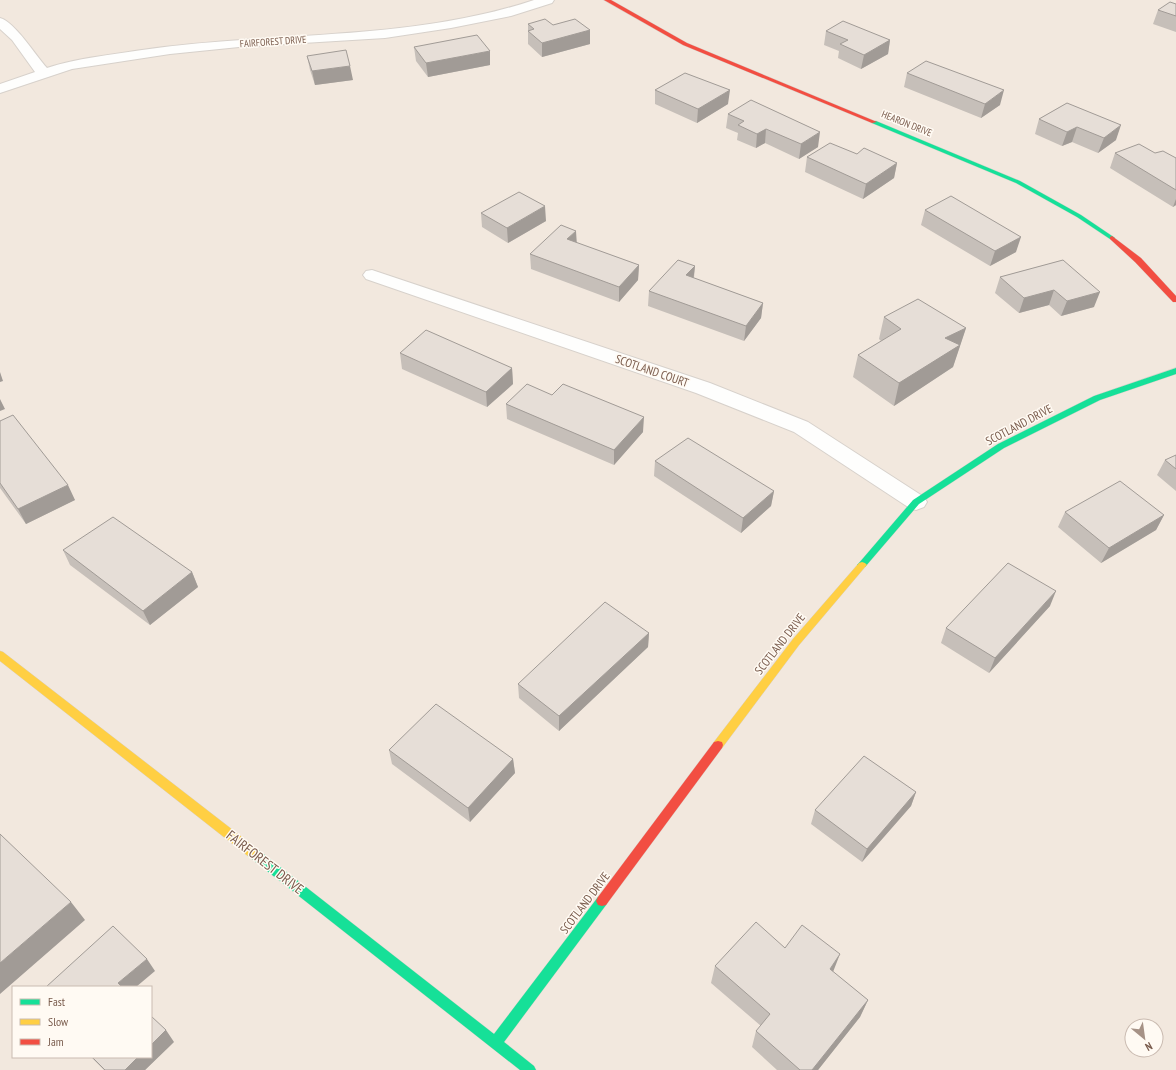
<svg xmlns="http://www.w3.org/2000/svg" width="1176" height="1070" font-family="'PT Sans Narrow',sans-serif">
	<rect width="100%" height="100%" fill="#f9f5f0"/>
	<path fill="#f2e8de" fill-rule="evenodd" d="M0,0H1176V1070H0ZM13,987H151V1057H13ZM1132,1026H1156V1050H1132Z"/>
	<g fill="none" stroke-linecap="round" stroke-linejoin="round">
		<g stroke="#d7d1cb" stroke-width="2">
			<path id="street" d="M534,0H554L552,3L511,16L451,28L385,38L239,47L170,54L72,69L0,93V84L35,72L12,40L0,29V18C15,22 36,56 47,68C77,58 110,55 142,50C272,31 408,42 534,0Z
				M372,270L710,383L808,422L924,497L927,502L924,507L916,510L908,507L794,432L696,393L366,279L363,275L366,271Z"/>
		</g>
		<g stroke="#d9d2cb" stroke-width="1">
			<path id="fast" d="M872,121H876L1020,181L1081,215L1115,238L1114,239H1110L1077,217L1016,183L872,123Z
				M1176,368V374L1100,400L1004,448L919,504L865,567H859L857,565L859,563L913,500L998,444L1094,396Z
				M252,847L256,848L494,1034L598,897L602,896L606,897L608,901L606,905L504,1042L534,1066L536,1070H520L248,856L246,852L248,848Z"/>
		</g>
		<g stroke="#d9d2cb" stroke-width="1">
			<path id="slow" d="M862,562L865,563L867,565L865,567L799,645L722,748L718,749L714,748L713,745L714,742L793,639L859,563Z
				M0,651L3,652L256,848L258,852L256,856L252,857L248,856L0,661Z"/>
		</g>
		<g stroke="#d9d2cb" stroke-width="1">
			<path id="jam" d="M604,0H611L687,43L877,122L872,123L683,45Z
				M1112,236L1141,258L1176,296V302H1173L1135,262L1110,239V237Z
				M718,741L722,742L723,745L722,748L606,905L602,906L598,905L596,901L598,897L714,742Z"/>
		</g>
		<use href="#street" fill="#fefefd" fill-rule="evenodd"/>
		<use href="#fast" fill="#16e098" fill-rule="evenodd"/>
		<use href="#slow" fill="#ffcf43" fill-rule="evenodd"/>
		<use href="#jam" fill="#f24e42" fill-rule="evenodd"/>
	</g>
	<path fill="#c6bfb9" d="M1176,4V32L1153,24L1158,10Z
		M528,24L553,25L590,30V44L542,57L528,44Z
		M826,31L890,40L888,54L861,69L838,58L839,51L824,45Z
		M414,47L490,65L428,77L416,61Z
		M307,56L353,80L315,85L310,70Z
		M907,73L1000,105L981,118L904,87Z
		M655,90L728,104L697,123L655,104Z
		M1067,103L1116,140L1098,153L1072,142L1062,146L1035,134L1039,119Z
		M728,114L818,147L799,159L765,143L756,148L737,140L738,133L726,128Z
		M1115,153H1155L1176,158V205L1173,207L1110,168Z
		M857,154L897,163L894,178L863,199L805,172L807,157Z
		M925,210L1016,252L990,266L921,225Z
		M481,213L546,221L508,243L482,227Z
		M576,243L639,265L638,280L619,302L531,269L530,254Z
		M1063,260L1094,307L1061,316L1049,305L1019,313L995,293L1000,277Z
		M695,266L694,278L763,303L761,318L744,341L648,306L649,291Z
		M884,317L966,328L953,367L894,406L853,377L858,355L881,341L879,339Z
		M400,353L512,368L513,384L487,407L402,369Z
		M552,395L643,432L614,465L507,419L506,404Z
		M0,421L75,500L26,524L0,488Z
		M1176,455V491L1157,475L1165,460Z
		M655,461L774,491L771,506L741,533L654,476Z
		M1065,512L1164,515L1156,530L1101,563L1058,527Z
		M63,550L192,572L198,587L150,625L70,565Z
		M1050,606L989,673L941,643L946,628Z
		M649,633L648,647L559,731L519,698L518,684Z
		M389,750L513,759L515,773L470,822L392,764Z
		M916,792L911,806L862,862L811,824L815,810Z
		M785,948L833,972L868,1000L860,1017L818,1070H777L752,1047L756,1031L761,1026L711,983L715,966Z
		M174,1042L145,1070H104L91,1057H151Z"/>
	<path fill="#a19b96" d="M590,30V44L542,57V43Z
		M890,40L888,54L861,69L864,55Z
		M490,51V65L428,77L426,63Z
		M350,66L353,80L315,85L312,71Z
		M730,90L728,104L697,123L698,109Z
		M1004,90L1000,105L981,118L985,104Z
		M1121,125L1116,140L1098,153L1104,138Z
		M1077,127L1072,142L1062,146L1067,132Z
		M766,129L765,143L756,148L757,134Z
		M820,132L818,147L799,159L801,144Z
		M897,163L894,178L863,199L866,184Z
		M1176,199V205L1173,207Z
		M545,206L546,221L508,243L507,228Z
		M576,231L577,246L567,239Z
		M1021,237L1016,252L990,266L995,251Z
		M639,265L638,280L619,302V287Z
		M695,266L693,282L686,275Z
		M1054,290L1049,305L1019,313L1024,298Z
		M1100,292L1094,307L1061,316L1067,301Z
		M763,303L761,318L744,341L746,326Z
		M966,328L953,367L894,406L899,383L945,338Z
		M512,368L513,384L487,407L486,392Z
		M0,372L3,381L0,382Z
		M0,399L5,409L0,411Z
		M644,417L643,432L614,465V450Z
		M68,485L75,500L26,524L18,509Z
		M774,491L771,506L741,533L743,518Z
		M1164,515L1156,530L1101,563L1109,548Z
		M192,572L198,587L150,625L143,611Z
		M1056,591L1050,606L989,673L995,658Z
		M649,633L648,647L559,731V716Z
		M513,759L515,773L470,822L468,808Z
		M916,792L911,806L862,862L867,849Z
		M71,902L85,920L0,994V963Z
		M840,954L833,972L823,987L830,969Z
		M147,959L155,971L136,987H120L118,983Z
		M868,1000L860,1017L818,1070H812Z
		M166,1030L174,1042L145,1070H125L138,1057H151V1045Z"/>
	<path fill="#e6ded7" stroke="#a19b96" d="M1170,2L1176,4V16L1158,10Z
		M545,19L553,25L575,19L590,30L542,43L528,31L534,29L528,24Z
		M843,21L890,40L864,55L840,44L848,40L826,31Z
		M477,35L490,51L426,63L414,47Z
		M346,50L350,66L312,71L307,56Z
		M926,61L1004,90L985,104L907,73Z
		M685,73L730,90L698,109L655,90Z
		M751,100L820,132L801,144L766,129L757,134L738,125L744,121L728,114Z
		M1067,103L1121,125L1104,138L1077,127L1067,132L1039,119Z
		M830,143L857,154L864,148L897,163L866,184L807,157Z
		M1139,144L1155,153L1163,151L1176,158V190L1115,153Z
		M519,192L545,206L507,228L481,213Z
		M951,196L1021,237L995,251L925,210Z
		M561,225L576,231L567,239L639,265L619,287L530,254Z
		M678,260L695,266L686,275L763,303L746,326L649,291Z
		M1063,260L1100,292L1067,301L1054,290L1024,298L1000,277Z
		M918,299L966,328L945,338L960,345L899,383L858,355L901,329L884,317Z
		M426,330L512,368L486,392L400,353Z
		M527,384L552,395L563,384L644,417L614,450L506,404Z
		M13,415L68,485L18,509L0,483V421Z
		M688,438L774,491L743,518L655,461Z
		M1176,455V469L1165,460Z
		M1120,481L1164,515L1109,548L1065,512Z
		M113,517L192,572L143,611L63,550Z
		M1008,563L1056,591L995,658L946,628Z
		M605,602L649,633L559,716L518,684Z
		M436,704L513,759L468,808L389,750Z
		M864,756L916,792L867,849L815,810Z
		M0,834L71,902L0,963Z
		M756,922L785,948L802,925L840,954L830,969L868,1000L812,1070H800L756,1031L770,1014L715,966Z
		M113,926L147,959L118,983L122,987H46Z
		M151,1016L166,1030L151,1045Z
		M92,1057H138L125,1070H105Z"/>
	<g text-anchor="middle" stroke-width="3" stroke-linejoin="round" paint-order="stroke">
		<g font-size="10" fill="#7a5c4d" stroke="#fffaf3">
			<text transform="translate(273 41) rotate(-4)" y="4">FAIRFOREST DRIVE</text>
			<text transform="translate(907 123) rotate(22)" y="4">HEARON DRIVE</text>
		</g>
		<g font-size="12" fill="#7a5c4d" stroke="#fffaf3">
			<text transform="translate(652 371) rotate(19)" y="4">SCOTLAND COURT</text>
			<text transform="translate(1019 425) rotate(-28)" y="4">SCOTLAND DRIVE</text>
			<text transform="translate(780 644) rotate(-52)" y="4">SCOTLAND DRIVE</text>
			<text transform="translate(585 903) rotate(-53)" y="4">SCOTLAND DRIVE</text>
		</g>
		<g font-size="14" fill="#7a5c4d" stroke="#fffaf3">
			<text transform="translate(265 862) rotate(38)" y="5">FAIRFOREST DRIVE</text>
		</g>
	</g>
	<rect x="12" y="986" width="140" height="72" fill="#fffaf3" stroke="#cabbb1"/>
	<rect x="20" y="999" width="20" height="6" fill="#16e098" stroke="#cabbb1"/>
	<text x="48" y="1006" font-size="12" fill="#7a5c4d">Fast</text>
	<rect x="20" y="1019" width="20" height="6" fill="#ffcf43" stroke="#cabbb1"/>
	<text x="48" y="1026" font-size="12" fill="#7a5c4d">Slow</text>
	<rect x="20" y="1039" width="20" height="6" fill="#f24e42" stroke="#cabbb1"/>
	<text x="48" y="1046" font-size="12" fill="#7a5c4d">Jam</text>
	<g transform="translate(1144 1038) rotate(151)"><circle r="19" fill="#fffaf3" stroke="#cabbb1"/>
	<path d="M0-3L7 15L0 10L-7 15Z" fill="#a69286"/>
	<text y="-6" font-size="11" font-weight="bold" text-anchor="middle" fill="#7a5c4d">N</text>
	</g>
</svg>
